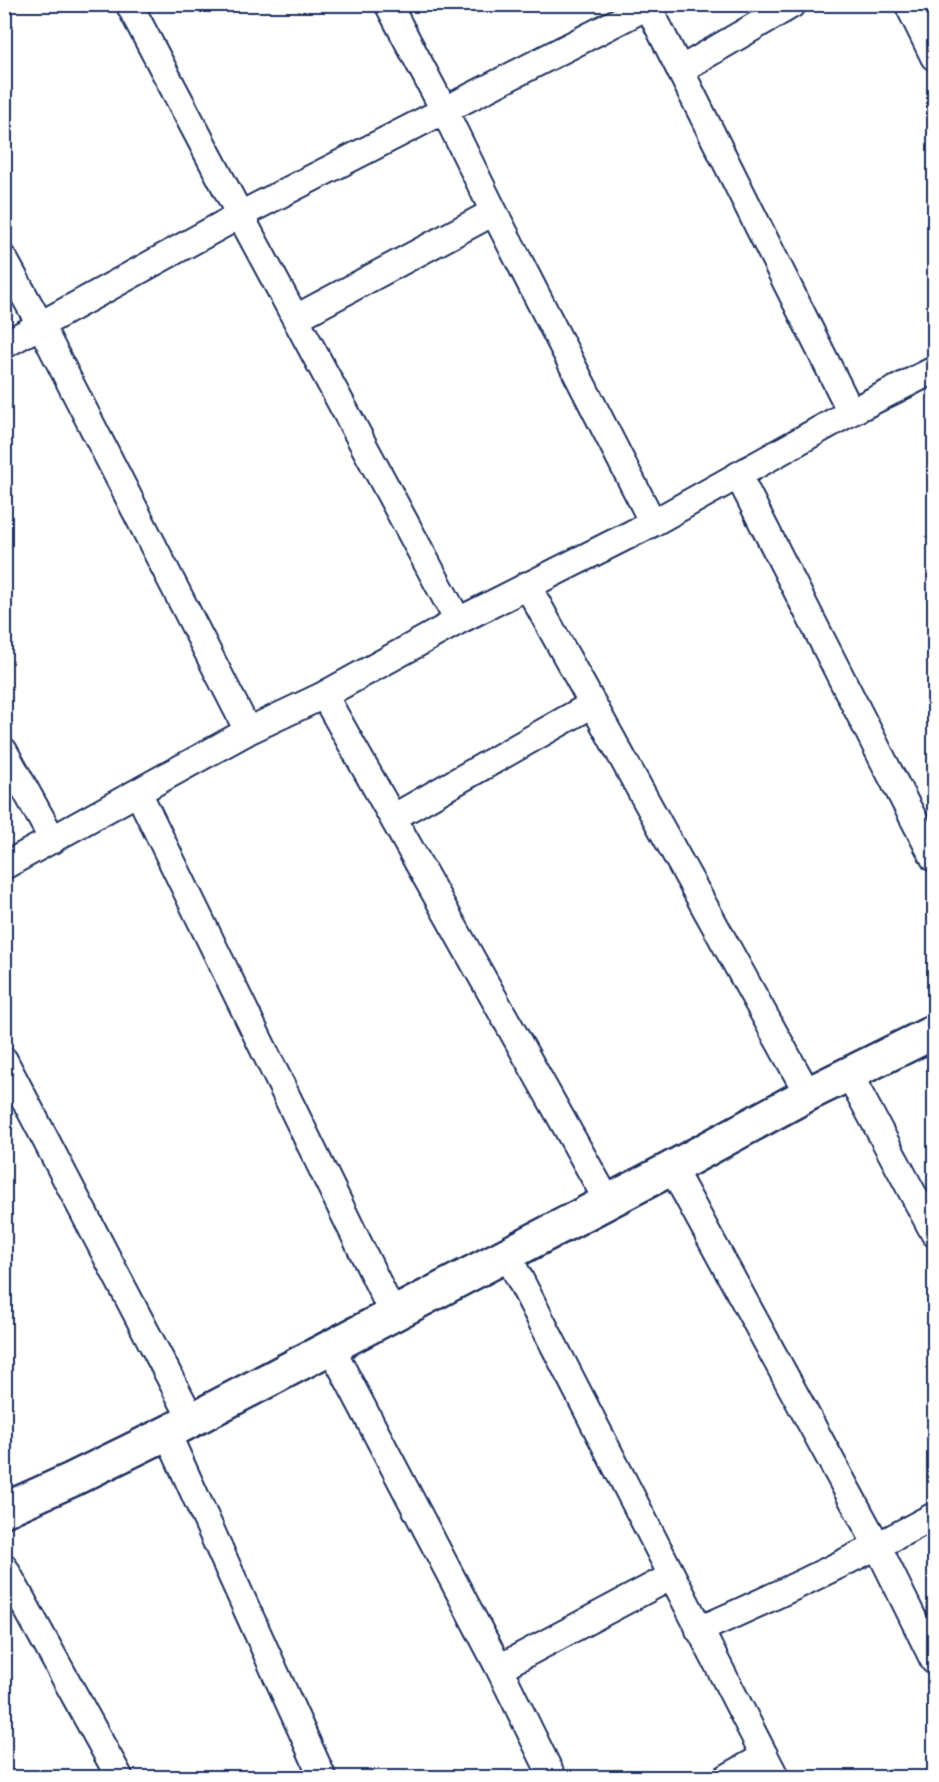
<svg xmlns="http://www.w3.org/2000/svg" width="939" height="1782" font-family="'Playpen Sans',sans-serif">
	<rect width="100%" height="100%" fill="#fff"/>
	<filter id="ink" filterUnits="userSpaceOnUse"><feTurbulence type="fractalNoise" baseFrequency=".0167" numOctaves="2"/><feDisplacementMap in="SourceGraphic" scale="12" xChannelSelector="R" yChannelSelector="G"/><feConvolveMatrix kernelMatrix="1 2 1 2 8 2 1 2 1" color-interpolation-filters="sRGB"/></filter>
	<g filter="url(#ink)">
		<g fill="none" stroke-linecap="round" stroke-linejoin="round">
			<g stroke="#1b2f5e" stroke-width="30">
				<path id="street" d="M129,4L240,215L458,621
					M388,4L444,110L494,212L653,523
					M647,4L851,412
					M908,4L934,57
					M680,70L793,4
					M4,259L41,326L248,731
					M296,318L494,212
					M4,345L240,215L648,6
					M738,475L883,760L934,858
					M527,585L808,1094
					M324,695L607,1200
					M4,751L53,840
					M138,792L393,1314
					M394,817L593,704
					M4,866L248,731L324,695L458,621L653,523L851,412L934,370
					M4,1060L192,1420
					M849,1074L934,1233
					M672,1168L878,1547L934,1661
					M507,1254L776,1778
					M331,1347L499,1668L553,1778
					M167,1433L323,1778
					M4,1567L120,1778
					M699,1630C779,1595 858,1557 934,1516
					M499,1668L672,1576
					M726,1778L765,1756"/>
			</g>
			<g stroke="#1b2f5e" stroke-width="38">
				<path id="secondary" d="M4,1510L71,1480L167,1433L672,1168L808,1094L934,1032"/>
			</g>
			<use href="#street" stroke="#fff" stroke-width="26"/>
			<use href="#secondary" stroke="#fff" stroke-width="33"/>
		</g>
	</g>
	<rect width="939" height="1782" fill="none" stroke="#fff" stroke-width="24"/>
	<rect x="12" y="12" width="915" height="1758" fill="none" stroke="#1b2f5e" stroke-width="2" filter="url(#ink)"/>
</svg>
